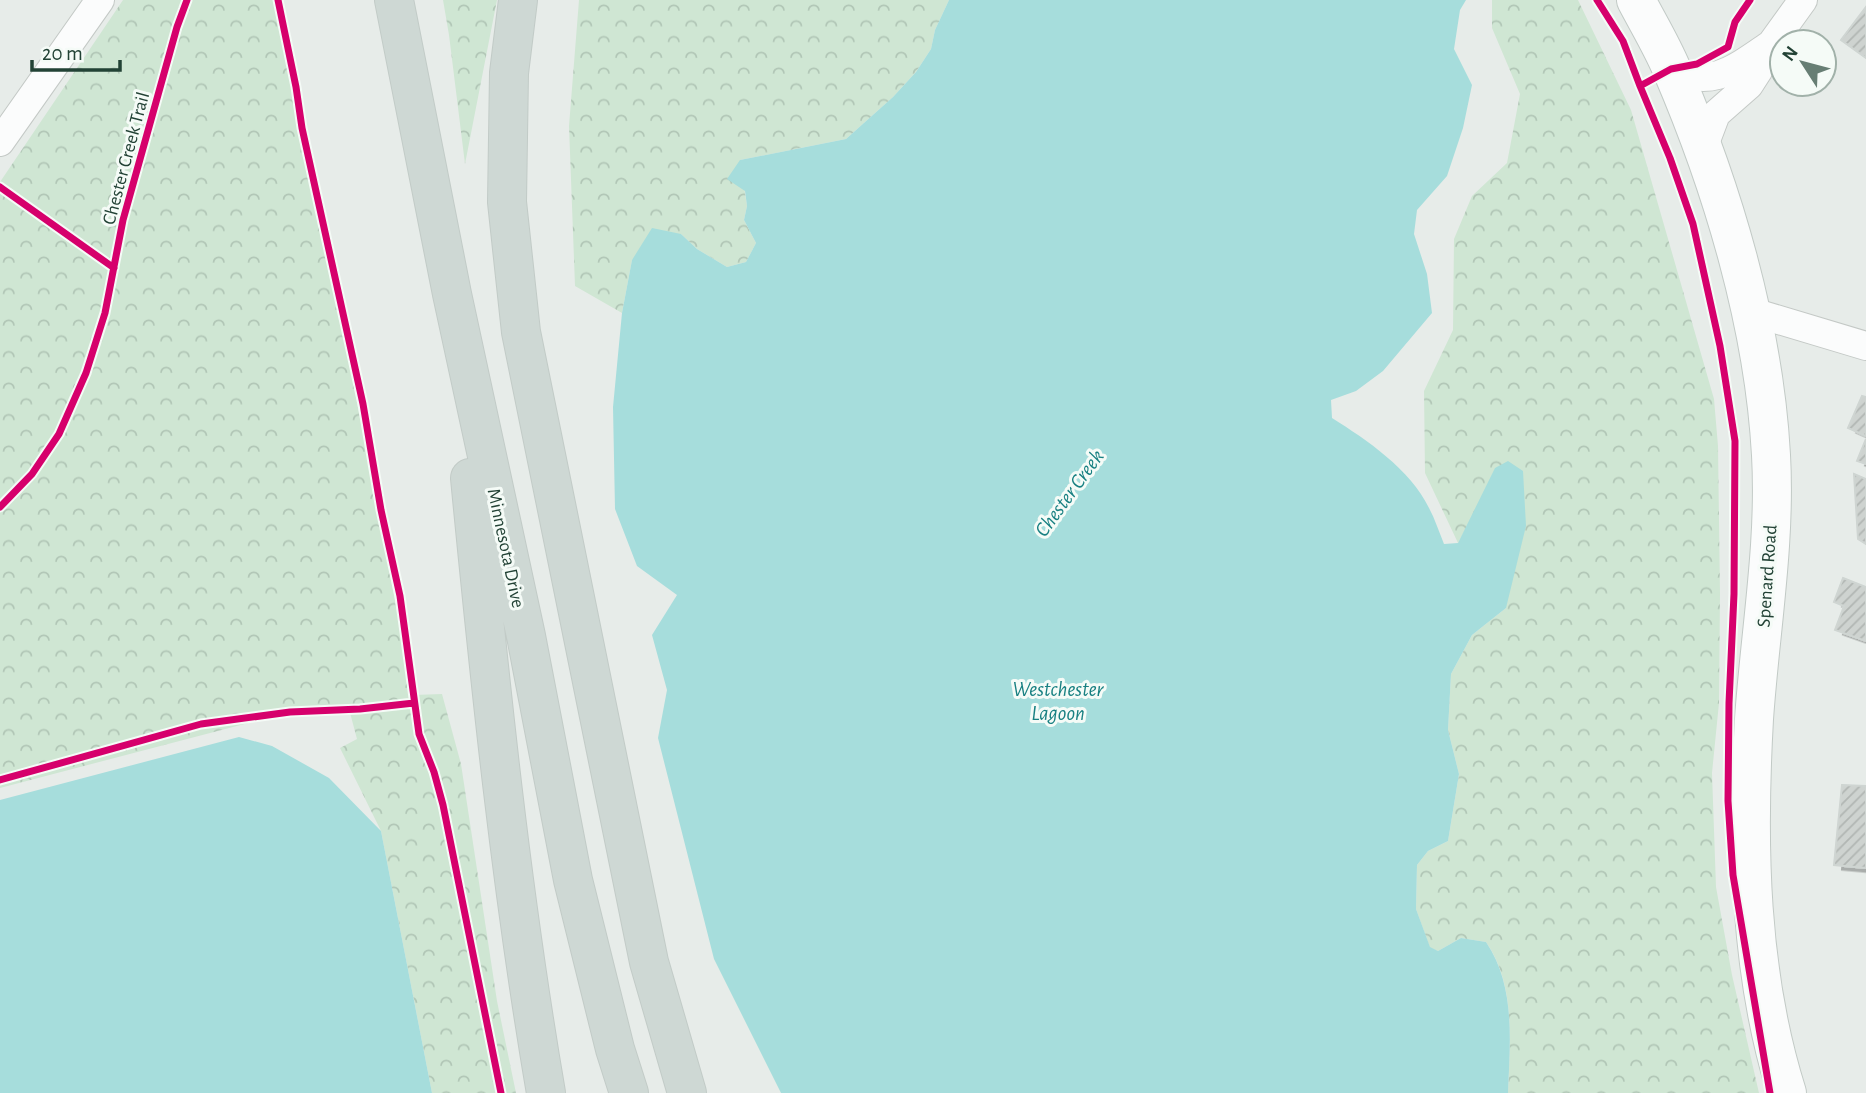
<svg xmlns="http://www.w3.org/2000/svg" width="1866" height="1093" font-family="'Alegreya Sans',sans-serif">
	<defs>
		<pattern id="forest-crowns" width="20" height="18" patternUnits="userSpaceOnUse" patternTransform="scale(1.75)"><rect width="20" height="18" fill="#cfe6d3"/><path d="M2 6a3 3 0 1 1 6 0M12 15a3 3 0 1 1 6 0" fill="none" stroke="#b1c6b6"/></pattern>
		<pattern id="building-hatch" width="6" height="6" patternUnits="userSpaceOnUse" patternTransform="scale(1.75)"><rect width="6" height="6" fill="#ced3d0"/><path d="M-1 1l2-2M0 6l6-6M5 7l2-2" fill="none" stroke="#b1b6b3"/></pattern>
		<filter id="shadow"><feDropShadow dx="8" dy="4.5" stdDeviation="0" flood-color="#0004"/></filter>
	</defs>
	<rect width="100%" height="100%" fill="#e7ece9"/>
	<path fill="url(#forest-crowns)" d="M123,0H280L413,695L442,694L461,764L497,1001L516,1093H432L381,831L340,748L357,739L349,709L354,708L290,712L0,788V182Z
		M443,0H497L465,164L449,35Z
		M579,0H949L935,30L931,49L916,72L893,97L846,139L740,160L747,206L744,220L756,243L746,262L727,267L697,249L681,234L632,260L622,313L575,286L569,126Z
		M1492,0H1578L1631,110L1714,399L1718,446L1720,593L1719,703L1712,773L1716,887L1732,975L1759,1093H1508C1510,1042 1516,985 1486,942L1461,938L1438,951L1430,948L1416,909L1417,865L1428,851L1448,841L1459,774L1448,730L1451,674L1472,635L1506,608L1476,509L1458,543L1425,473L1424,391L1453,330L1454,239L1472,196L1507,163L1520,94L1492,28Z"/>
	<path fill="#a6dddc" d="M949,0H1466L1460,10L1454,49L1472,85L1463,128L1447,176L1417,210L1414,234L1427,274L1432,313L1383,371L1356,391L1331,400L1332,418C1367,440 1410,469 1429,508C1435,519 1439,532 1444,544L1458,543L1495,468L1508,461L1523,471L1526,526L1506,608L1472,635L1451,674L1448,730L1459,774L1448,841L1428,851L1417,865L1416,909L1430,947L1438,951L1461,938L1486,942C1516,986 1510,1042 1508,1093H781L714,959L658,738L667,690L652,635L677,595L637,566L615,509L613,407L622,313L632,260L652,228L681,234L697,249L727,267L746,262L756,243L744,220L747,206L745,191L727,179L740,160L846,139L893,97L916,72L931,49L935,30Z
		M239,737L272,746L329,778L381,831L432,1093H0V800Z"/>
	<path fill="url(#building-hatch)" stroke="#cfd5d2" stroke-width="2" filter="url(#shadow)" d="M1866,7V58L1841,40Z
		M1862,396L1866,397V436L1848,428Z
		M1866,439V464L1857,461Z
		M1854,474L1866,479V544L1858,539Z
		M1843,578L1866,587V641L1835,630L1844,606L1834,602Z
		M1842,785L1866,786V868L1834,865Z"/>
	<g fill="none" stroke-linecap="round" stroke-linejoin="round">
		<g stroke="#c4c9c6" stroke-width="30">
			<path id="minor" d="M1671,69C1714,89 1735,68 1770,45
				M0,142L100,0
				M1702,151L1716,114L1749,85L1758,71L1772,43L1803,0
				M1749,311L1866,346"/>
		</g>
		<g stroke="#c2cac6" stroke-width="40">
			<path id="secondary" d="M1636,0C1648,23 1662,46 1672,70C1723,189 1764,326 1771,455C1776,543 1760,632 1754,719C1747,844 1749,973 1787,1093"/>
		</g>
		<g stroke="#c2cbc7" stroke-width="40">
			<path id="primary" d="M394,0L452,294L526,636L573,880L615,1049L629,1093
				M518,0L509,73L507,202L521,332L649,962L687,1093
				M470,478C490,684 511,889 546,1093"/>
		</g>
		<use href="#minor" stroke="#fbfcfc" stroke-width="28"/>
		<use href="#secondary" stroke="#fbfcfc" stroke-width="38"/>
		<use href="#primary" stroke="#ced8d4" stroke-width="38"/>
		<g stroke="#f5fbf7" stroke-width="11">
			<path id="cycleway" d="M278,0L296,87L302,128L363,404L381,510L400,596L419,734L434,772L443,805L501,1093
				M1597,0L1623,41L1640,86
				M1750,0L1735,22L1728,47L1697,64L1671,69L1640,86L1670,158L1693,224L1720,346L1735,441L1734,594L1729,703L1728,801L1733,875L1770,1093
				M0,187L114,268
				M0,507L32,474L59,434L86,373L105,313L123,220L177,27L187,0
				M0,780L201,724L290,712L360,709L414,703"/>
		</g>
		<use href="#cycleway" stroke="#d6006c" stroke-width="7"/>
	</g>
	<g text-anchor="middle" stroke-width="6" stroke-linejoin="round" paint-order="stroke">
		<g font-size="19" fill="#224235" stroke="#f5fbf7">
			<text transform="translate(125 158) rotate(-75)" y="7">Chester Creek Trail</text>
			<text transform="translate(507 548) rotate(78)" y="7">Minnesota Drive</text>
			<text transform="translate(1766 576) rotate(-86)" y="7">Spenard Road</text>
		</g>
		<g font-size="21" font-style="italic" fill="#188082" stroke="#f5fbf7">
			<text transform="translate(1069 493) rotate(-54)" y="7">Chester Creek</text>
			<text x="1058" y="696">Westchester<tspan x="1058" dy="24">Lagoon</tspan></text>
		</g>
	</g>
	<g transform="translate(1803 63) rotate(306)"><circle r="33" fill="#f5fbf7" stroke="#a1b1a9" stroke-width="2"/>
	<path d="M0-5L12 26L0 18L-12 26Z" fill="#677e74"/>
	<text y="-10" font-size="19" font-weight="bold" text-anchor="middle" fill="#224235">N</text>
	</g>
	<path d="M32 60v10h88v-10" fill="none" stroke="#224235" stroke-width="3.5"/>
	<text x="42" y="60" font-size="21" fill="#224235" stroke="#f5fbf7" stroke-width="5" paint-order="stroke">20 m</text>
</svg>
